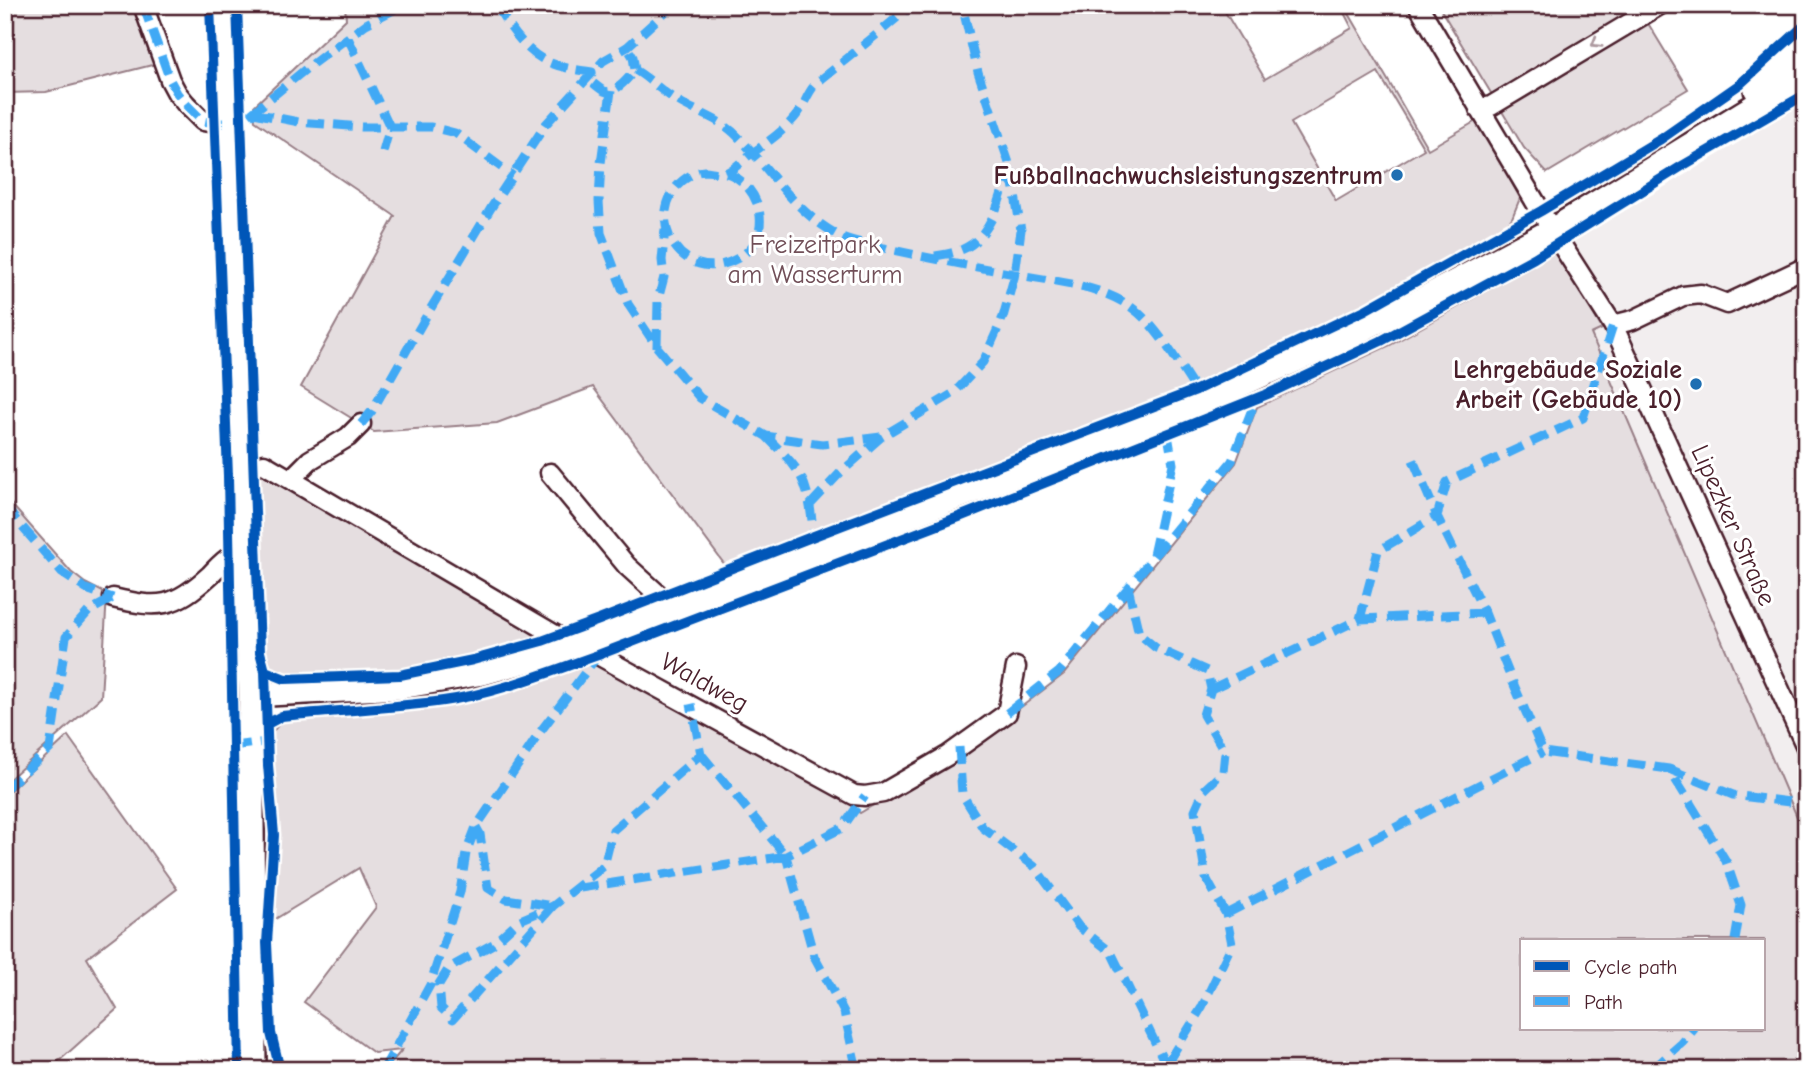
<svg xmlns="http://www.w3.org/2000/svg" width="1811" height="1075" font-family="'Comic Neue',sans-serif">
	<rect width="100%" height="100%" fill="#fff"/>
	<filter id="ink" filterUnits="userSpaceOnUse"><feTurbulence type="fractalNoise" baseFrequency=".0143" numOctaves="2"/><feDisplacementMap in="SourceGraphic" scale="14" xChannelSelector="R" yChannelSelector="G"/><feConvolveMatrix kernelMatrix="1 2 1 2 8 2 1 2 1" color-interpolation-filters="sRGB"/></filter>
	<g filter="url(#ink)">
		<path fill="#f2eeef" d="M1806,102V838L1591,333L1602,328L1558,251Z"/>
		<path fill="#e5dee0" stroke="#987e86" stroke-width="2" fill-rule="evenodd" d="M5,5H136L156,64L46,92L5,93Z
			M345,5H1221L1265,79L1352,28L1340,5H1344L1428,149L1476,121L1407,5H1409L1486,134L1520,198L1512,218L1501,231L1361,307L1258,354L1193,388L725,565L593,387L497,423L374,432L301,387L395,216L255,121L254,106L346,19ZM1378,72L1424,149L1336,201L1291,123Z
			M1438,5H1620L1633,27L1646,20L1688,89L1547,173L1524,148Z
			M1558,251L1602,329L1591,334L1806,838V1070H385L402,1050L374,1053L304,1002L376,907L359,868L272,921L275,846L272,771L273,731L281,722L294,717L367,715L447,706L595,659L828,784L860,813L945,762L1016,711L1064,674L1236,463L1257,407L1390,345ZM1522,940H1764V1028H1522Z
			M259,468L547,637L472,658L399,672L286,676L268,668L263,654Z
			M5,497L71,572L85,583L107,594L101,697L5,783Z
			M68,736L177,889L87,958L117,1009L49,1070H5V795Z"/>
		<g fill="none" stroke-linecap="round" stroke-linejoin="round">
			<g stroke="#4a1f2b" stroke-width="23">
				<path id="minor" d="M143,5L170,80L177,93L186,104L203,121L214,123H232
					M1418,5L1552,230L1613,325L1806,747
					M1479,109L1491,106L1660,5
					M1613,325L1633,320L1683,296L1701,294L1727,304L1806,267
					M264,464L557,636L598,655L854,795L865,796L883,793L947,756L1007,713L1016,667
					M550,473L627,566L660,596L671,609
					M291,479L310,460L348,437L361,424
					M113,598C159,609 174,608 210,575C215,570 223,560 230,557C235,555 242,555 247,555"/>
			</g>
			<g stroke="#4a1f2b" stroke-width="28">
				<path id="major" d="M226,5L235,211L251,695L254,1070
					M1756,90L1806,49
					M251,695L400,687L483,673L543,656L576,645L671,609L1200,403L1341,340L1417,302L1552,230L1806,74"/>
			</g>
			<use href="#minor" stroke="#fff" stroke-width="18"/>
			<use href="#major" stroke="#fff" stroke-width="23"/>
			<path stroke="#3fa9f5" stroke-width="9" stroke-dasharray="18 9" stroke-linecap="butt" d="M143,5L170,80L177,93L186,104L203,121L214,123H232
				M496,5C509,26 525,52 548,62C562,68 577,70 592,72L593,83C597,86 600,89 604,91C615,95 628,78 635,70L633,57L627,47
				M348,38L390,127L383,152
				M635,70C650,79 662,92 678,101C696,112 717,118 733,132C771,168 790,209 838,235C851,242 870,244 884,248C931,259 978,267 1025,276C1060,282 1101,286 1131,307C1156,324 1179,365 1196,390
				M611,91L601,163L599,201L601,233L628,304L657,347L700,398L766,436L822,444L881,437L954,393L983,362L1003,317L1015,274L1021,230L1010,166L978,72L962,5
				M254,113L299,122L361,127H431L455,133L513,176
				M250,115L307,68L366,24L403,5
				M726,173C750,180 765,208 759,232C753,256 722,271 699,264C671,255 657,222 671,195C676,184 691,172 704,171C711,171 719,174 725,173C732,171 741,162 747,157C766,143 785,131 799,112C805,103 808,92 815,85C824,76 835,69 844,61C865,44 886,27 906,10L922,5
				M935,256C947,254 961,252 972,244C993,228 1002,195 1008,171
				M657,347L658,300L664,277L662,260L665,229
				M361,424L372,411L428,313L491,208L546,124L603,61L627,47L673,5
				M766,436C777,448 792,460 800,475C810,493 811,515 814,536
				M1413,460L1437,516L1485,613L1508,671L1543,752L1669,769L1726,861L1741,905L1735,940
				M810,505L839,474L881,437
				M5,507L62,573L86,589L113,598
				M1153,555L1173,464L1168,435
				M1128,587L1139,634L1156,648L1207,671L1211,689L1203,715L1225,752L1223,772L1204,790L1195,810L1206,878L1226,914L1232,944L1202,1007L1166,1065L1168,1070
				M1360,619L1485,613
				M1211,689L1360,619L1378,551L1437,516L1447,482L1583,418L1613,325
				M1007,713L1059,672L1232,461L1256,399
				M232,746L266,742
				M959,747L962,794L983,828L1034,866L1079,927L1111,952L1166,1065
				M701,754L786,856
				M1669,769L1733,795L1797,803
				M5,789L50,749L66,637L89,611L113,598
				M476,827L480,834L488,888L506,899L553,906
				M580,888L786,856
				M553,906L453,1019L441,1008L439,984L449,968L493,944L518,921L553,906L604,866L613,830L701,754L691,704
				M1226,914L1543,752
				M5,1068L7,1070
				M383,1070L430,985L460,892L466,853L476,827L543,728L596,658
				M857,1070L844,1012L814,956L786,856L842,828L865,796
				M1652,1070L1682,1043L1695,1028"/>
			<g stroke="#fff" stroke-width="15">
				<path id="cycleway" d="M210,5L228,476L239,1070
					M237,5L260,652L265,671L268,765L274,835L267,943L271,1033L280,1070
					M265,671L285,679L400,675L473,660L542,641L599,620L814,536L1196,390L1365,310L1541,211L1661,139L1740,84L1806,24
					M267,724L282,716C335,711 390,708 443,701C495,694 549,672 598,655L959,517L1270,393L1381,341L1534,258L1682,166L1806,94"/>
			</g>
			<use href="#cycleway" stroke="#0057b8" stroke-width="10"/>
		</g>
		<defs><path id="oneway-chevron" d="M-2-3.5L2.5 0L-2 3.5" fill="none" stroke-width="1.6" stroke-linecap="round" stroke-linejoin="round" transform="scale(1.75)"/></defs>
		<use stroke="#ae9aa0" href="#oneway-chevron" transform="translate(1596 43) rotate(149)"/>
	</g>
	<g fill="#1f6fb2" stroke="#fff" stroke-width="2.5">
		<circle cx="1397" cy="175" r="7"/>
		<circle cx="1696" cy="384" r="7"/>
	</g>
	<g text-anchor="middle" stroke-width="6" stroke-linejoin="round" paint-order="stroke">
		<g font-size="26" font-weight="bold" fill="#4a1f2b" stroke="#fff" text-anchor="end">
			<text x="1383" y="184">Fußballnachwuchsleistungszentrum</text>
			<text x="1682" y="378">Lehrgebäude Soziale<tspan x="1682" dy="30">Arbeit (Gebäude 10)</tspan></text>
		</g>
		<g font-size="26" fill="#714f58" stroke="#fff">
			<text x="815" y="253">Freizeitpark<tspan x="815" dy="30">am Wasserturm</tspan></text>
		</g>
		<g font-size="26" fill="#4a1f2b" stroke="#fff">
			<text transform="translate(1734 525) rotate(66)" y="9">Lipezker Straße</text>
			<text transform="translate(705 682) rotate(29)" y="9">Waldweg</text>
		</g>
	</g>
	<rect width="1811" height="1075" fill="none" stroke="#fff" stroke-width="28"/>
	<rect x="14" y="14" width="1783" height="1047" fill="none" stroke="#4a1f2b" stroke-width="2.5" filter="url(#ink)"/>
	<rect x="1520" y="939" width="245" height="91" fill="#ffffff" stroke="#b7a5aa" stroke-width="2"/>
	<rect x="1534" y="961" width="35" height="10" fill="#0057b8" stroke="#b7a5aa" stroke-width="2"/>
	<text x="1584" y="974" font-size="21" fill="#4a1f2b">Cycle path</text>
	<rect x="1534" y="996" width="35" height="10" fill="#3fa9f5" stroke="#b7a5aa" stroke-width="2"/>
	<text x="1584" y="1009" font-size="21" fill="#4a1f2b">Path</text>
</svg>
